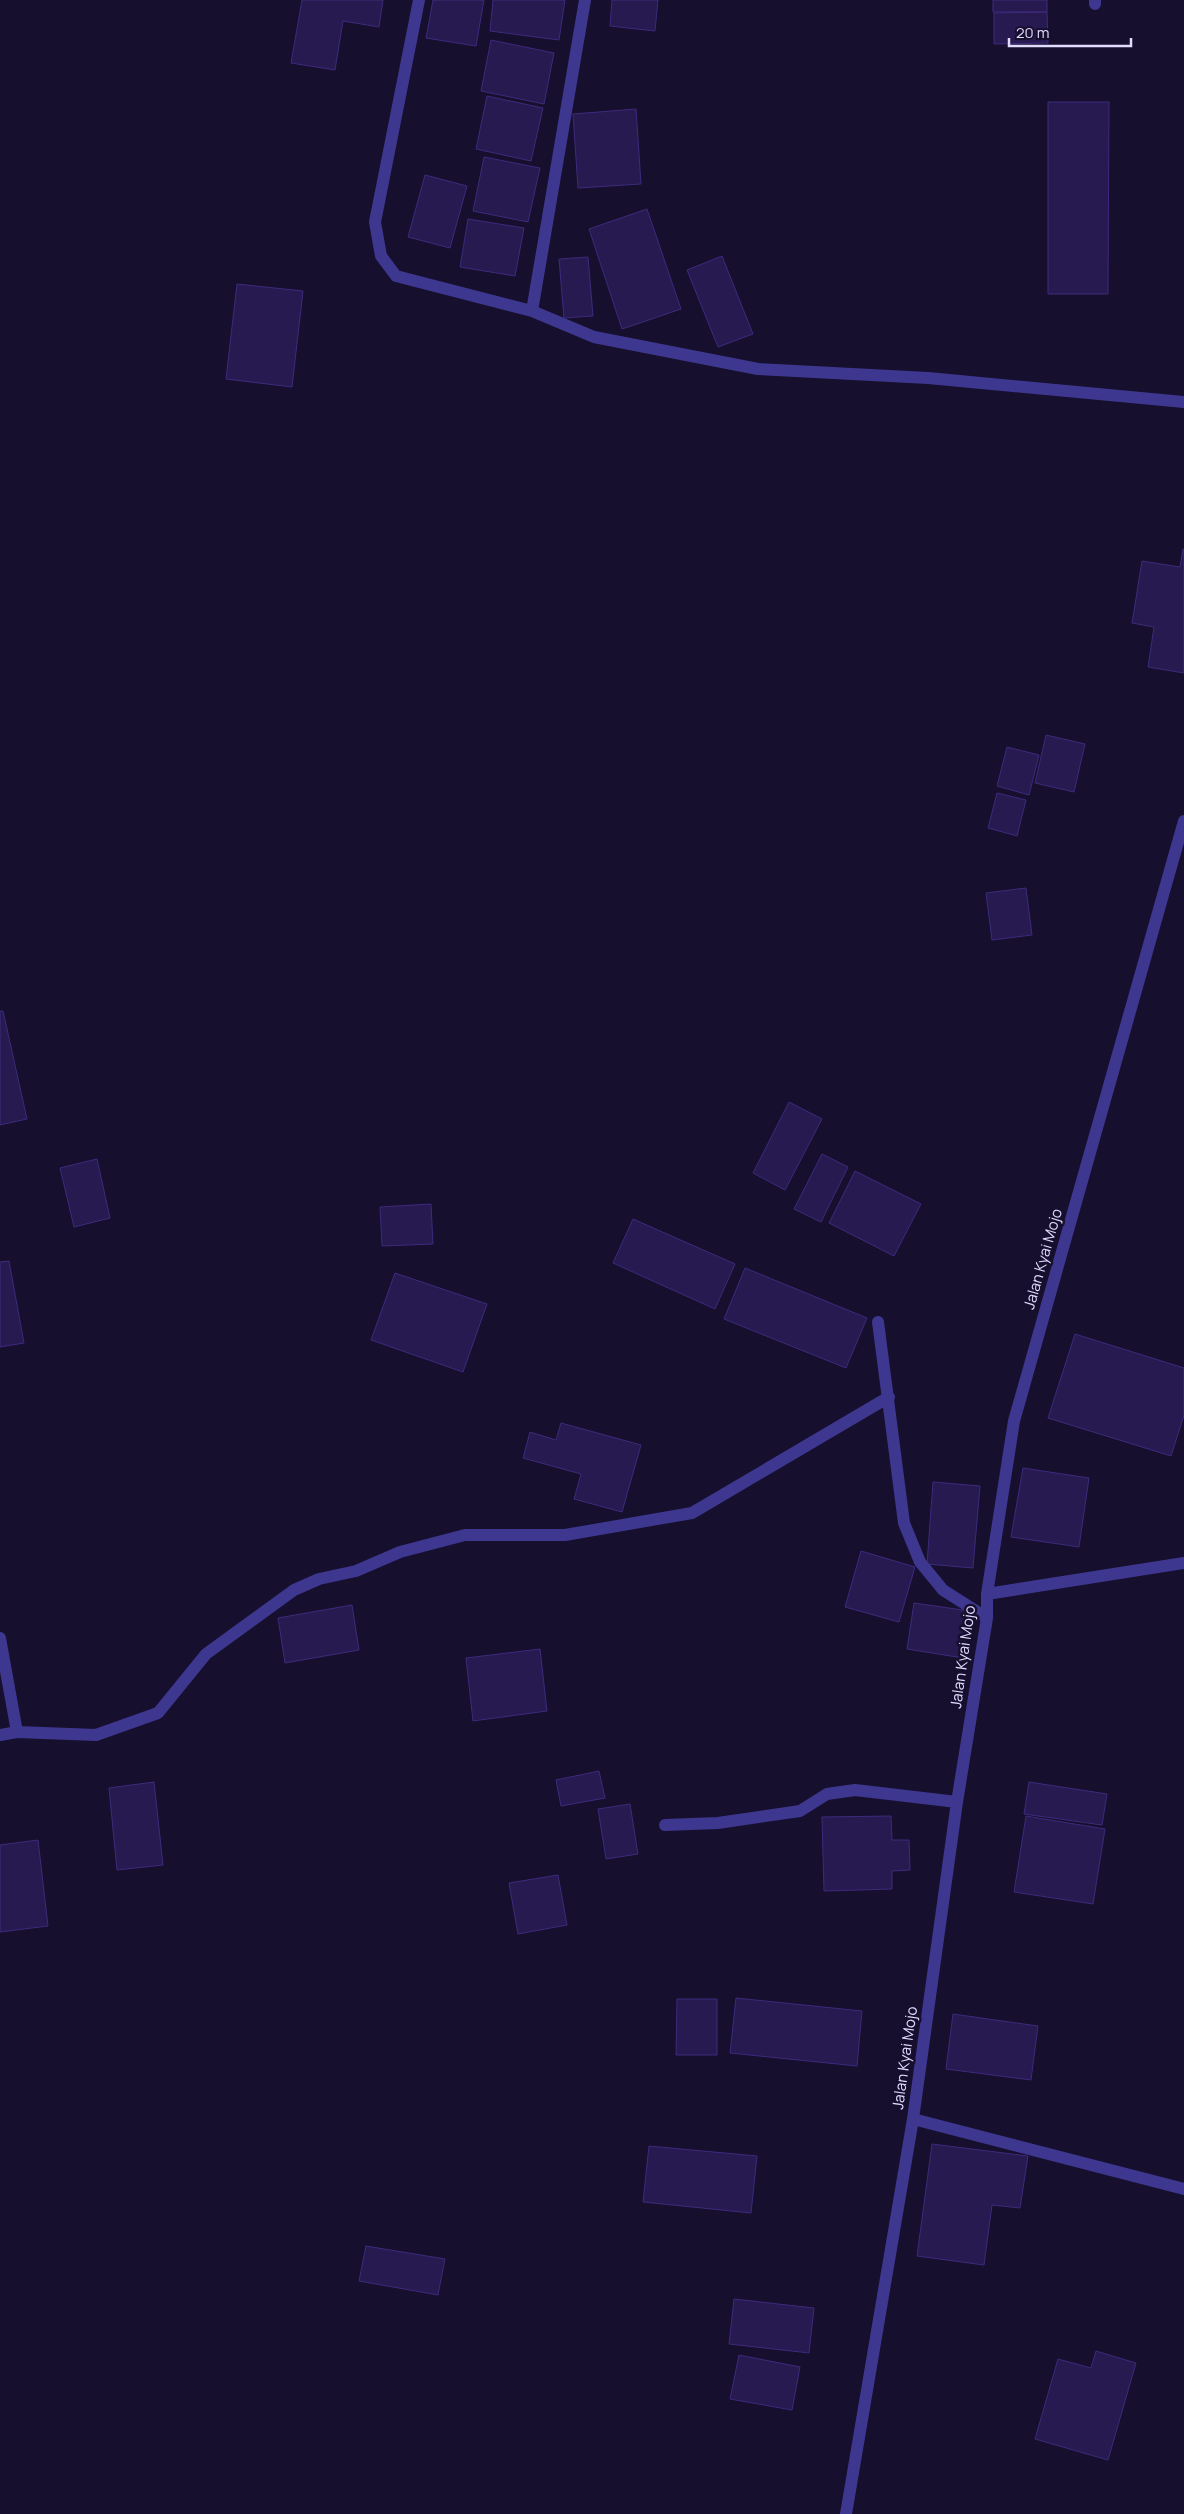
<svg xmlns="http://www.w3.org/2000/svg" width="1184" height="2514" font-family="Manrope,sans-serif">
	<rect width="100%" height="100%" fill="#160f2d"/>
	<path fill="#271a50" stroke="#3e2a7d" d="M302,0H383L379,27L343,21L335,70L291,63Z
		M433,0H484L476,46L426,38Z
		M493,0H565L559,40L490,31Z
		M612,0H658L655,31L610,26Z
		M993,0H1047V12H993Z
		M1047,12L1048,43L994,44V13Z
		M491,40L554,53L544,104L481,91Z
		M487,96L543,108L531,161L476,149Z
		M1048,102H1109L1108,294H1048Z
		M636,109L641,184L578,188L573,114Z
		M484,157L540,168L528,222L473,211Z
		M425,175L467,186L450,248L408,237Z
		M647,209L681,309L622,329L589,229Z
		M468,219L524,228L515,276L460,267Z
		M722,256L753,334L718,347L687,270Z
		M588,257L593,316L564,318L559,259Z
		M237,284L303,291L292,387L226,379Z
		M1183,549H1184V673L1148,667L1154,627L1132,623L1142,561L1180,567Z
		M1046,735L1085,744L1074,792L1035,783Z
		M1007,747L1039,755L1029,795L997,786Z
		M997,793L1026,800L1017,836L988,828Z
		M1026,888L1032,935L992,940L986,893Z
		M0,1011H3L27,1119L0,1125Z
		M789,1102L822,1119L785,1190L753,1173Z
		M822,1154L848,1167L821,1222L794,1209Z
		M97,1159L110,1218L74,1227L60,1168Z
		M855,1171L921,1204L894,1256L829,1223Z
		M431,1204L433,1244L382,1246L380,1207Z
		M633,1219L735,1264L715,1309L613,1263Z
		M9,1261L24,1343L0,1347V1262Z
		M745,1268L867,1318L846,1368L724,1319Z
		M395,1273L487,1304L463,1372L371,1340Z
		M1075,1334L1184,1368V1415L1171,1456L1048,1418Z
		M561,1423L641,1445L622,1512L574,1499L581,1474L523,1458L530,1432L556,1440Z
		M1023,1468L1089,1478L1079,1547L1011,1537Z
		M933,1482L980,1486L973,1568L927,1564Z
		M861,1551L915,1567L899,1622L845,1607Z
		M914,1603L970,1611L963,1658L907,1649Z
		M352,1605L359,1650L285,1663L278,1618Z
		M540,1649L547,1711L473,1721L466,1658Z
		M599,1771L605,1798L561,1806L556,1780Z
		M154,1782L163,1865L117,1870L109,1788Z
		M1029,1782L1107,1794L1102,1825L1024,1814Z
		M630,1804L638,1854L606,1859L598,1809Z
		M891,1816L892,1840H909L910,1870L892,1871V1889L824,1891L822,1817Z
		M1026,1816L1105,1829L1093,1904L1014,1892Z
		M38,1840L48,1926L0,1932V1845Z
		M558,1875L567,1925L518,1934L509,1883Z
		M736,1998L862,2011L857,2066L730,2053Z
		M677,1999H717V2055H676Z
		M953,2014L1038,2026L1031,2080L946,2069Z
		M932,2144L1028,2156L1020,2208L992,2205L984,2265L917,2256Z
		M649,2146L757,2156L751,2213L643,2202Z
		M366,2246L445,2259L438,2295L359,2281Z
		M734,2299L814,2308L809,2353L729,2344Z
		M1096,2351L1136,2363L1108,2460L1035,2439L1058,2359L1091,2368Z
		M739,2355L800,2367L792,2410L730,2399Z"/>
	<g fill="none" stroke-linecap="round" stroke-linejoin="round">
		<path stroke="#3e3790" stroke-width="12" d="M419,0L375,222L381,256L396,276L532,311L594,337L758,369L928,378L1184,402
			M1095,4V0
			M532,311L585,0
			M878,1322L904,1523L920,1562L943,1590L987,1618
			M987,1594L1184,1563
			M0,1638L17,1732
			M0,1735L17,1732L96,1735L158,1713L206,1654L294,1590L319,1579L356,1571L400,1552L465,1535H565L692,1513L889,1397
			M665,1825L718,1823L800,1811L827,1794L855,1790L957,1802
			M913,2119L1184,2189
			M846,2514L913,2119L957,1802L987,1618V1594L1014,1421L1184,821"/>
	</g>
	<g text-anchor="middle" stroke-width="5" stroke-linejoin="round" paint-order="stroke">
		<g font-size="15" fill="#e1dcff" stroke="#160f2d">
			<text transform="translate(1043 1259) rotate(-74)" y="5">Jalan Kyai Mojo</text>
			<text transform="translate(963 1657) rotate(-82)" y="5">Jalan Kyai Mojo</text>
			<text transform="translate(905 2058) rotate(-82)" y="5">Jalan Kyai Mojo</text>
		</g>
	</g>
	<path d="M1009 38v8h122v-8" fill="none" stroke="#e1dcff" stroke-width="2.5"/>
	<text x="1016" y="38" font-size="15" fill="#e1dcff" stroke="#160f2d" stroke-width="4" paint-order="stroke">20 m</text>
</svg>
